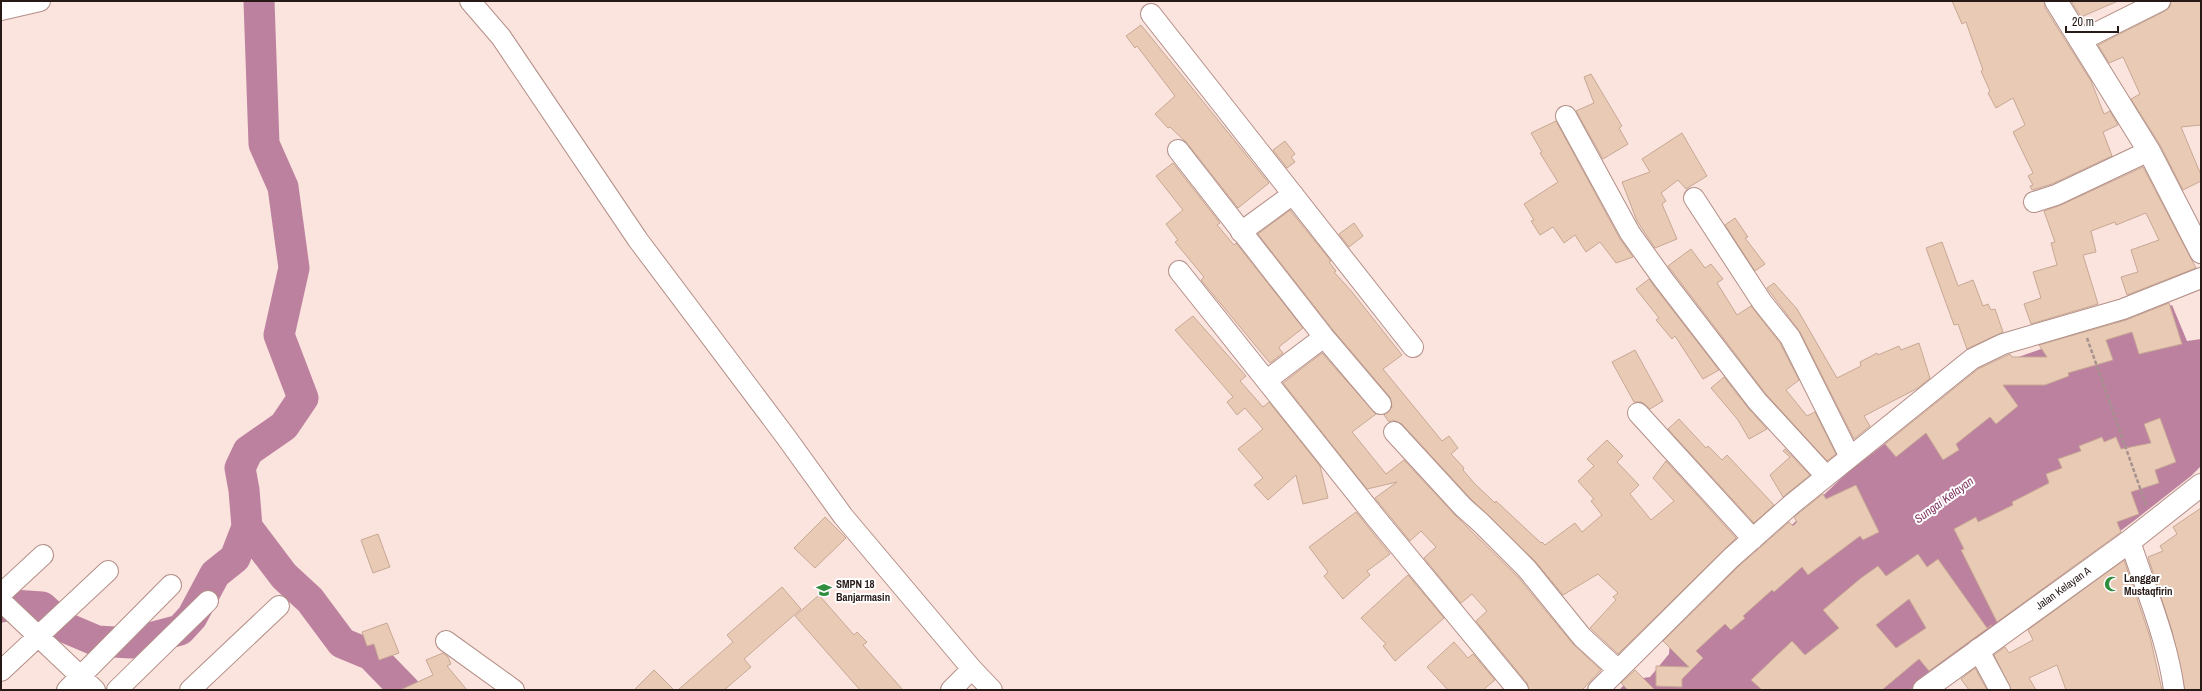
<svg xmlns="http://www.w3.org/2000/svg" width="2202" height="691" font-family="'Archivo Narrow',sans-serif">
	<rect width="100%" height="100%" fill="#fbe3de"/>
	<path fill="#bc819f" d="M2172,305L2187,341L2201,339V466L2191,476L2135,520L1910,690H1619L1629,680L1650,677L1669,654L1670,640L1848,472L1917,419L2007,361L2118,322Z"/>
	<g fill="none" stroke-linecap="round" stroke-linejoin="round">
		<path stroke="#bc819f" stroke-width="31" d="M259,1L264,144L283,187L294,268L279,335L303,398L284,426L248,451L240,468L244,490L247,527L284,576L310,600L342,643L371,655L405,690
			M1,607L13,605L42,607L64,627L97,641L131,643L180,630L192,617L215,574L235,558L247,527"/>
	</g>
	<path fill="#e9cab5" stroke="#c7a894" fill-rule="evenodd" d="M1952,1H2044L2045,8L2091,81L2104,114L2110,111L2118,125L2103,132L2112,156L2052,184L2032,190L2030,186L2033,185L2028,176L2033,173L2013,132L2025,125L2013,98L1996,108L1988,93L1990,91L1981,71L1983,70L1966,22L1962,24Z
		M2071,1H2118L2081,17Z
		M2171,1H2201V125L2181,127L2201,175V181L2183,190L2160,145L2131,99L2140,94L2123,57L2109,63L2098,45L2165,11L2170,7Z
		M1141,25L1269,183L1238,208L1187,143L1170,127L1168,128L1155,114L1175,96L1137,46L1135,48L1126,36Z
		M1591,74L1622,126L1619,128L1628,144L1603,159L1576,111L1594,103L1584,77Z
		M1556,121L1620,239L1633,257L1616,263L1600,242L1586,252L1575,235L1564,243L1553,227L1540,235L1531,221L1534,220L1524,204L1558,182L1540,153L1542,152L1531,133Z
		M1682,133L1707,176L1686,189L1678,180L1661,193L1666,201L1662,204L1677,239L1655,248L1637,221L1622,182L1650,172L1642,159Z
		M1285,141L1295,154L1291,157L1295,162L1287,168L1273,150Z
		M1173,163L1220,223L1217,225L1234,245L1236,243L1303,328L1280,346L1279,348L1283,353L1270,363L1201,280L1204,277L1175,242L1178,240L1166,224L1183,210L1156,176Z
		M2143,167L2196,268L2127,295L2121,277L2138,272L2131,250L2159,240L2146,213L2116,225L2115,222L2091,231L2096,252L2083,255L2098,304L2031,324L2024,304L2041,298L2033,272L2057,265L2051,243L2055,242L2044,211L2061,205Z
		M1290,210L1331,261L1329,262L1336,271L1334,272L1352,292L1402,355L1383,369L1442,441L1449,436L1458,448L1451,454L1464,468L1463,470L1474,483L1495,503L1496,501L1541,543L1542,542L1545,545L1575,523L1582,532L1602,515L1591,501L1594,499L1578,481L1594,466L1587,459L1607,440L1623,456L1617,462L1639,485L1630,494L1651,520L1674,501L1653,478L1666,461L1736,538L1618,654L1590,628L1616,600L1613,597L1618,593L1598,574L1563,595L1535,561L1471,499L1402,424L1393,420L1389,422L1384,415L1392,407L1390,397L1333,330L1258,234Z
		M1735,218L1748,237L1745,238L1765,264L1755,271L1725,225Z
		M1354,223L1363,236L1349,247L1339,234Z
		M1942,242L1958,286L1973,280L1983,306L1988,304L1991,310L1995,309L2003,332L1967,349L1958,324L1954,325L1926,248Z
		M1691,249L1705,268L1711,264L1723,279L1717,283L1737,315L1751,306L1780,343L1799,380L1786,390L1807,416L1815,412L1836,454L1827,461L1766,394L1668,266Z
		M1649,279L1654,286L1719,370L1703,379L1675,336L1672,339L1656,320L1659,318L1636,289Z
		M1774,283L1797,309L1837,378L1861,366L1860,362L1877,353L1878,355L1899,346L1901,350L1919,343L1930,378L1918,388L1864,416L1870,426L1854,439L1800,332L1767,288Z
		M2169,303L2182,344L2139,354L2132,332L2106,340L2113,360L2068,373L2069,376L2045,385H2003L2018,406L1996,424L1990,417L1956,444L1959,450L1943,460L1926,433L1896,457L1885,444L1978,369L2010,354L2012,357H2047L2039,345L2126,320Z
		M1193,316L1246,376L1240,381L1263,407L1269,402L1320,466L1328,498L1303,504L1296,475L1268,500L1254,485L1263,478L1238,449L1263,429L1245,408L1237,415L1227,402L1233,397L1175,330Z
		M1635,350L1663,401L1650,409L1642,402H1634L1612,362Z
		M1322,353L1376,414L1352,432L1386,474L1404,460L1455,515L1518,577L1573,644L1601,670L1582,690H1529L1527,683L1476,621L1487,611L1472,594L1461,603L1424,558L1436,547L1421,531L1410,541L1375,498L1397,482L1367,489L1283,383Z
		M1724,377L1748,408L1767,429L1749,439L1738,420L1711,388Z
		M2160,418L2176,462L2155,470L2159,483L2131,492L2139,514L2117,522L2121,532L1997,622L1961,550L1964,549L1954,529L1976,517L1978,522L2013,505L2012,502L2049,483L2046,474L2062,468L2058,459L2081,451L2079,446L2102,437L2104,442L2116,437L2121,449L2151,443L2144,424Z
		M1679,419L1706,448L1708,446L1722,460L1727,455L1774,505L1754,523L1668,429Z
		M1785,449L1810,475L1783,497L1770,475L1790,457L1783,451Z
		M1856,485L1879,532L1863,540L1860,536L1808,575L1802,567L1774,592L1772,590L1743,616L1745,618L1731,630L1725,624L1696,651L1703,658L1682,679V687L1656,686V666L1689,667L1663,641L1739,566L1789,522L1793,526L1797,522L1794,517L1799,513L1823,494L1826,499Z
		M2201,508V690H2185L2172,631L2148,557L2163,551L2160,546L2177,534L2173,527Z
		M1356,512L1390,554L1367,571L1370,575L1343,599L1324,576L1328,572L1309,547Z
		M825,517L846,538L815,568L794,548Z
		M378,534L390,567L373,573L361,540Z
		M1918,554L1927,567L1938,559L1987,628L1992,625L1929,671L1919,659L1882,690H1762L1751,680L1792,641L1805,655L1839,628L1823,610L1861,578L1878,566L1886,576ZM1909,599L1926,628L1896,648L1876,625Z
		M2124,560L2150,637L2162,690H2066L2057,665L2029,678L2036,690H2011L1994,655L2005,647L2009,653L2033,640L2028,630Z
		M1408,575L1444,618L1395,661L1383,646L1386,644L1361,618Z
		M782,587L801,609L744,659L751,667L724,690H678L733,642L727,635Z
		M819,595L854,635L857,632L867,642L863,645L903,690H860L795,616Z
		M387,623L399,653L379,660L374,644L367,646L362,632Z
		M1454,642L1468,658L1473,654L1495,680L1483,690H1448L1427,667Z
		M443,653L448,657L451,664L447,666L467,690H400L433,675L426,660Z
		M1975,668L1987,690H1969L1961,679Z
		M654,670L674,690H634Z
		M1635,670L1655,690H1628L1621,683Z"/>
	<g fill="none" stroke-linecap="round" stroke-linejoin="round">
		<g stroke="#b38f87" stroke-width="22">
			<path id="street" d="M470,1L501,37L638,240L786,437L843,516L972,669L992,690
				M1,10L40,1
				M1151,14L1413,347
				M2080,41L2160,1
				M1566,116L1630,233L1663,279L1757,401L1826,476
				M1178,150L1324,337L1381,404
				M1694,198L1762,302L1790,337L1850,457
				M2034,202L2056,195L2149,151
				M1241,232L1293,194
				M1179,271L1376,518L1518,690
				M1267,380L1324,337
				M1638,413L1753,539
				M1394,432L1463,507L1481,523L1527,569L1582,637L1617,669
				M2130,541C2145,588 2168,641 2174,690
				M1,594L43,555
				M1,601L95,690
				M446,641L514,690
				M1978,649L2000,690
				M1,671L108,571
				M67,690L171,585
				M117,690L208,601
				M190,690L279,606
				M951,690L972,669
				M1598,690L1731,558L1792,504L1972,359L2003,344L2123,309L2201,278"/>
		</g>
		<g stroke="#b38f87" stroke-width="24">
			<path id="secondary" d="M2056,1L2149,151L2201,252
				M1924,690L2130,541L2201,485"/>
		</g>
		<path stroke="#a6928e" stroke-width="2.5" stroke-dasharray="4 2" stroke-linecap="butt" d="M2087,338L2146,505"/>
		<use href="#street" stroke="#fff" stroke-width="20"/>
		<use href="#secondary" stroke="#fff" stroke-width="22"/>
	</g>
	<defs>
		<g id="mosque-bare" transform="scale(1.2)"><path d="M3.5-4.9A6 6 0 1 0 3.5 4.9A5 5 0 1 1 3.5-4.9Z" fill="#308d3e" stroke="#fff" stroke-width="2.5" paint-order="stroke"/></g>
		<g id="school-bare" transform="scale(1.2)"><path d="M0-5L7-2L0 1L-7-2ZM-4 1L0 2.5L4 1V4Q0 6-4 4Z" fill="#308d3e" stroke="#fff" stroke-width="2.5" paint-order="stroke"/></g>
	</defs>
	<g fill-rule="evenodd">
		<use href="#mosque-bare" x="2112" y="584"/>
		<use href="#school-bare" x="824" y="590"/>
	</g>
	<g text-anchor="middle" stroke-width="4" stroke-linejoin="round" paint-order="stroke">
		<g font-size="11" font-weight="bold" fill="#261916" stroke="#fff" text-anchor="start">
			<text x="2124" y="582">Langgar<tspan x="2124" dy="13">Mustaqfirin</tspan></text>
			<text x="836" y="588">SMPN 18<tspan x="836" dy="13">Banjarmasin</tspan></text>
		</g>
		<g font-size="11" fill="#261916" stroke="#fff">
			<text transform="translate(2063 588) rotate(-36)" y="4">Jalan Kelayan A</text>
		</g>
		<g font-size="12" font-style="italic" fill="#7e355e" stroke="#fff">
			<text transform="translate(1944 500) rotate(-36)" y="4">Sungai Kelayan</text>
		</g>
	</g>
	<rect width="2202" height="691" fill="none" stroke="#261916" stroke-width="4"/>
	<path d="M2066 26v6h52v-6" fill="none" stroke="#261916" stroke-width="2"/>
	<text x="2072" y="26" font-size="12" fill="#261916" stroke="#ffffff" stroke-width="3" paint-order="stroke">20 m</text>
</svg>
